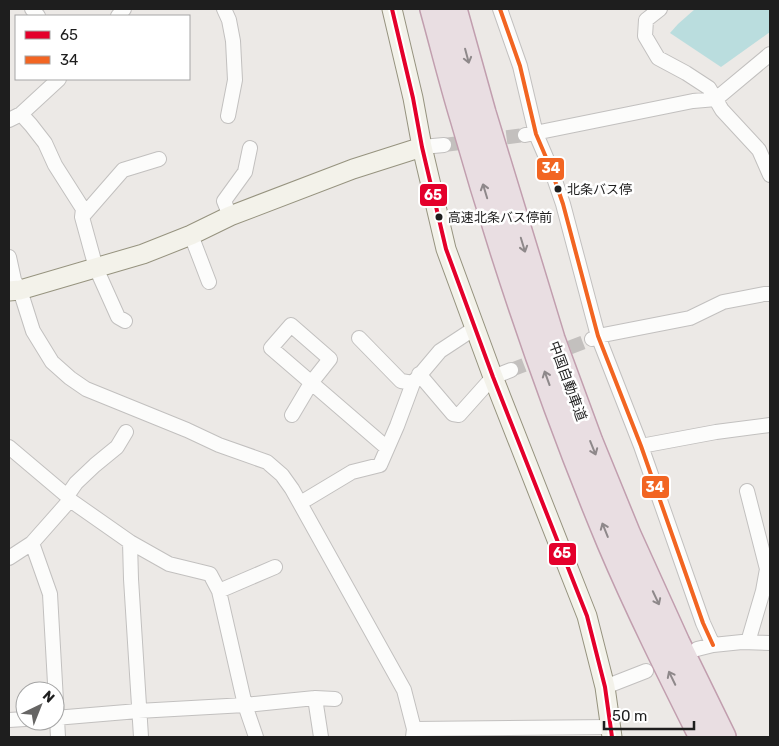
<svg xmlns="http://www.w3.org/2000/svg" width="779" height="746" font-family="Rubik,'Noto Sans JP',sans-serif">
	<rect width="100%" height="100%" fill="#ece9e6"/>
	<path fill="#baddde" d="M695,9H770V32L721,67L670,33L678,24Z"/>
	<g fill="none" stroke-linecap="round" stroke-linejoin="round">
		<path stroke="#c3c0be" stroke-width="14" stroke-dasharray="14 7" stroke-linecap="butt" d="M444,145L525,135
			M511,370L592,339"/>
		<g stroke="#c2c0bf" stroke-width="16">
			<path id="street" d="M32,9L38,16
				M224,9L229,20L233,41L235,80L228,116
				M500,9L520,66L536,134L551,169L563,204L598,336L641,446L703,623L713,645
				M660,9L646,20L645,36L658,58L686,73L709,88L722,110L759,150L770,175
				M118,16L124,9
				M21,114L31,125L45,143L55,165L83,209L82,217L96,268L118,317L125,321
				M9,120L21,114L59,79
				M525,135L693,101L716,99L770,54
				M422,147L444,145
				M230,216L224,201L245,172L250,148
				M82,217L123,170L159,159
				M191,235L209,282
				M9,257L14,280L20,290L33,331L52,362L70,378L86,389L187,430L219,445L267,462L282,475L292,489L404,690L414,729L413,737
				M359,338L401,381L413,383
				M592,339L598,336L690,318L723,302L764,294H770
				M419,374L453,414L459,415L493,377L511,370
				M292,415L311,383L330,359L291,325L271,348L387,448
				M641,446L716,432L770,425
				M9,447L67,496L70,500L130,542L169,564L210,574L219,591L245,705L256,737
				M747,491L767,569L763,591L748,642
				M67,496L76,483L95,465L117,447L126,432
				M307,499L352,472L380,465L397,426L413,383L440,351L475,328
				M130,542L131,579L141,737
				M32,543L50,594L58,737
				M9,558L32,543L70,500
				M219,591L275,567
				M697,649L713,645L742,642L770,643
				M605,687L646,671
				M315,698L321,737
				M55,718L138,711L245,705L315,698L335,699
				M9,720L25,719
				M414,729L610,727"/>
		</g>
		<g stroke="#96937f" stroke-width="21">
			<path id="secondary" d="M392,9L413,98L422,147L446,249L493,377L587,616L605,687L612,737
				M9,291L20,290L143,254L191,235L230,216L353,169L422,147"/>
		</g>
		<g stroke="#c19eae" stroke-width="28">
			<path id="highway" d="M433,9C443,45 452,82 463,118C504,262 552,404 610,543C638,609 670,673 702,737
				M454,9L483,113L552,339L590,442L628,535L677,643L723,737"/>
		</g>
		<use href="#street" stroke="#fcfcfb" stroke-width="14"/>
		<use href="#secondary" stroke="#f3f2ea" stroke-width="19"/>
		<use href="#highway" stroke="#e9dee2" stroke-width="25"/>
		<g stroke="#fff" stroke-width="8">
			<path id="bus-1" d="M392,9L413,98L422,147L446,249L493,377L587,616L605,687L612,737"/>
		</g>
		<g stroke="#fff" stroke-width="8">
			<path id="bus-2" d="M500,9L520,66L536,134L551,169L563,204L598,336L641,446L703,623L713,645"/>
		</g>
		<use href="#bus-1" stroke="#e4002b" stroke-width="4"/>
		<use href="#bus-2" stroke="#f26522" stroke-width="4"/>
	</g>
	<defs><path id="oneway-shaft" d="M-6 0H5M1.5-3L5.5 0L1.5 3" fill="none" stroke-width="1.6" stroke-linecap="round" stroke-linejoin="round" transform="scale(1.25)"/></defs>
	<g stroke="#8e888a">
		<use href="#oneway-shaft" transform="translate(467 56) rotate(75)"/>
		<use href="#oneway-shaft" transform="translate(485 191) rotate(-107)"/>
		<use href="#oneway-shaft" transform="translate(523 245) rotate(73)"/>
		<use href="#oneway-shaft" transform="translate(547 378) rotate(-110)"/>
		<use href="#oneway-shaft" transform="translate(593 448) rotate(68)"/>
		<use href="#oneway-shaft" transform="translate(605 530) rotate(-112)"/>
		<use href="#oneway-shaft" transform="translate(656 598) rotate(65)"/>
		<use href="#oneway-shaft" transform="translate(672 678) rotate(-116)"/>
	</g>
	<g fill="#1e1e1e" stroke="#fff" stroke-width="2">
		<circle cx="558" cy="189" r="4.5"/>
		<circle cx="439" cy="217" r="4.5"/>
	</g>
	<g text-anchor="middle" stroke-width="5" stroke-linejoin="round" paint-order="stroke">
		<g font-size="13" fill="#1e1e1e" stroke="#fff" text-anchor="start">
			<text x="567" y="194">北条バス停</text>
			<text x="448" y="222">高速北条バス停前</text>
		</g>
		<g font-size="14" fill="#1e1e1e" stroke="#fff">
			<text transform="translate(568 381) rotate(70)" y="5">中国自動車道</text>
		</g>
	</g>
	<g stroke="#fff" stroke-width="2">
		<rect x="536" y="157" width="29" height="24" rx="5" fill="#f26522"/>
		<rect x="419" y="183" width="29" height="24" rx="5" fill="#e4002b"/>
		<rect x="641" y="475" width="29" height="24" rx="5" fill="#f26522"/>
		<rect x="548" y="542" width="29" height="24" rx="5" fill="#e4002b"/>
	</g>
	<g font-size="14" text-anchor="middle" font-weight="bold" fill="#fff">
		<text x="551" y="173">34</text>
		<text x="433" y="200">65</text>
		<text x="655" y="492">34</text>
		<text x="562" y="558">65</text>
	</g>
	<rect width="779" height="746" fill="none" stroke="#1e1e1e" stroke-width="20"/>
	<rect x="15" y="15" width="175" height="65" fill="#ffffff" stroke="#a5a5a5"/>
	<rect x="25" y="31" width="25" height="8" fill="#e4002b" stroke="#a5a5a5"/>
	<text x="60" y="40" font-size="15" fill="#1e1e1e">65</text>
	<rect x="25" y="56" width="25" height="8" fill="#f26522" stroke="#a5a5a5"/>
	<text x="60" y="65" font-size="15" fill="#1e1e1e">34</text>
	<g transform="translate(40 706) rotate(43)"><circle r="24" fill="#ffffff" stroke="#a5a5a5"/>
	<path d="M0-4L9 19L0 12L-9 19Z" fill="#666564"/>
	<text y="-8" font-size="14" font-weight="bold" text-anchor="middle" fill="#1e1e1e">N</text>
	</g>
	<path d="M604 721v8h90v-8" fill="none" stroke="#1e1e1e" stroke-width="2.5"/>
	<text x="612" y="721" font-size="15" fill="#1e1e1e" stroke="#ffffff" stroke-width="4" paint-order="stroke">50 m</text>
</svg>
